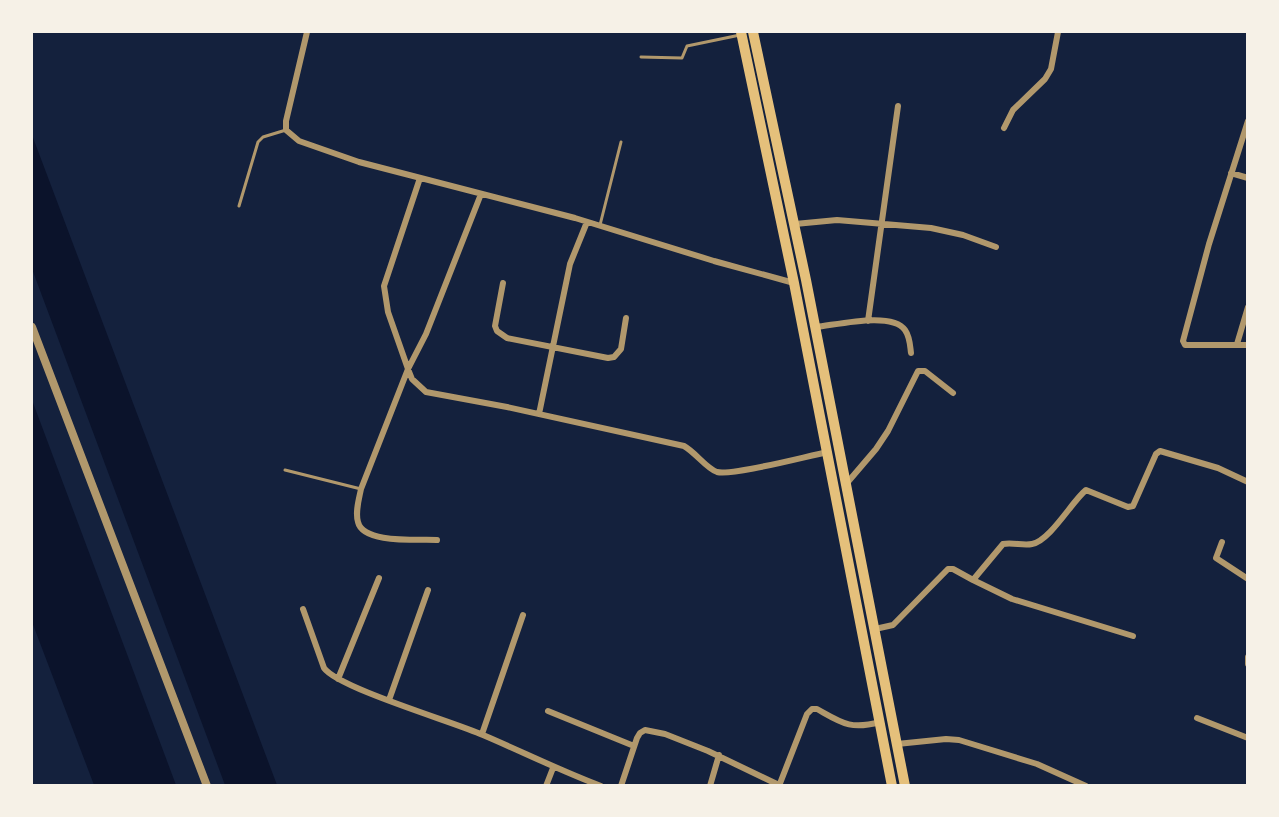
<svg xmlns="http://www.w3.org/2000/svg" width="1279" height="817" font-family="'Playfair Display',serif">
	<rect width="100%" height="100%" fill="#14213d"/>
	<path fill="#0b132b" d="M32,135L277,785H225L32,269Z
		M32,400L176,785H94L32,622Z"/>
	<g fill="none" stroke-linecap="round" stroke-linejoin="round">
		<path stroke="#b1986c" stroke-width="3" d="M641,57L682,58L687,46L740,35
			M239,206L258,142L263,137L286,130
			M600,225L621,142
			M285,470L361,489"/>
		<path stroke="#b1986c" stroke-width="6" d="M307,32L286,121V130L299,141L359,162L575,218L714,261L794,283
			M1248,121L1209,244L1183,341L1185,345H1248
			M1004,128L1013,110L1045,79L1051,69L1058,32
			M1231,173L1248,178
			M420,178L384,286L388,312L408,369L412,379L426,392L507,407L684,446C695,452 707,469 717,472C733,476 807,456 828,452
			M795,224L837,220L931,228L963,235L996,247
			M503,283L495,326L497,331L507,338L608,358L614,357L621,349L626,318
			M868,321L898,106
			M816,327C836,325 892,311 905,330C910,337 910,345 911,353
			M1237,344L1248,307
			M539,414L570,264L587,222
			M847,483L876,449L888,431L918,371H925L953,393
			M437,540C418,539 363,544 358,522C355,512 359,499 361,489L408,369L426,334L481,194
			M1222,542L1216,558L1248,579
			M973,580L1012,599L1133,636
			M303,609L324,668C338,688 454,722 483,735C523,752 561,771 601,786
			M875,629L893,625L948,569H953L973,580L1003,544C1013,542 1023,546 1032,544C1050,541 1073,500 1086,490L1128,507L1133,506L1156,454L1160,451L1218,468L1248,482
			M1248,657V664
			M338,679L379,578
			M389,700L428,590
			M548,711L634,746
			M1197,718L1248,738
			M482,734L523,615
			M897,744L946,739L959,740L1037,764L1086,786
			M546,786L553,768
			M621,786L637,738L640,733L645,730L665,734L708,751L779,785
			M710,786L719,755
			M779,786L807,714L812,709H817C842,723 850,730 880,722"/>
		<path stroke="#b1986c" stroke-width="8" d="M32,327L207,786"/>
		<path stroke="#e5c07b" stroke-width="10" d="M741,32L794,283L892,786
			M753,32L806,280L905,786"/>
	</g>
	<rect width="1279" height="817" fill="none" stroke="#f6f1e7" stroke-width="66"/>
</svg>
